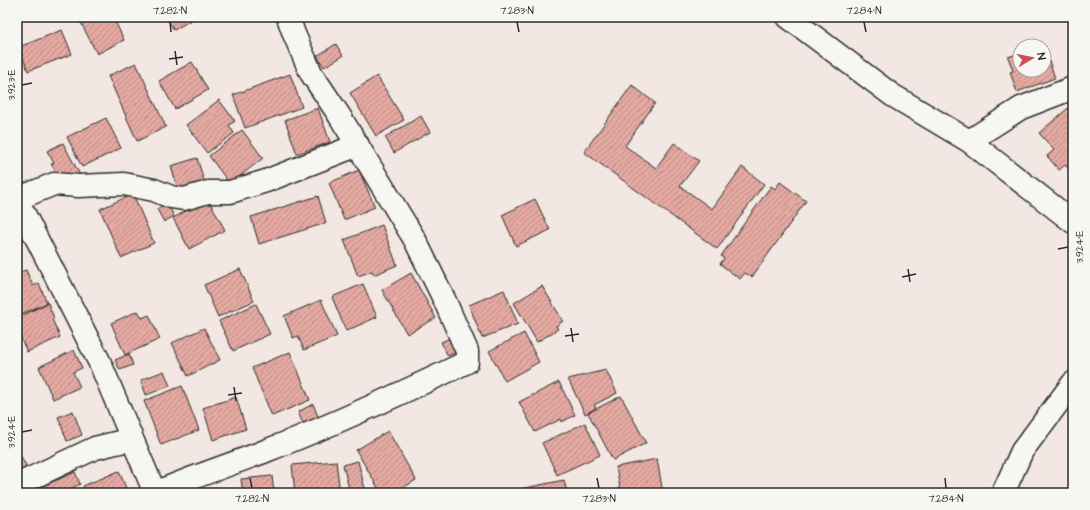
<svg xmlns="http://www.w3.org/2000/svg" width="1090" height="510" font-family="'Architects Daughter',sans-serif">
	<defs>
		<pattern id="building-hatch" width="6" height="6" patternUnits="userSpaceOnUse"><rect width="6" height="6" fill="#e4a9a1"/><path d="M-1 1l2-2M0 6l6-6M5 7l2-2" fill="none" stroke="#b98a83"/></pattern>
	</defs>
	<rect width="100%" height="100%" fill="#f2e7e2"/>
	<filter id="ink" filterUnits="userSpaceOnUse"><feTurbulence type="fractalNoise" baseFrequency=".025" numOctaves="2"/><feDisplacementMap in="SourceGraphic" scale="8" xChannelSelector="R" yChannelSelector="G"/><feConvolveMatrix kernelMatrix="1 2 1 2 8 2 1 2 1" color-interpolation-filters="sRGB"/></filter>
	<g filter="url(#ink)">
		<path fill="url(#building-hatch)" stroke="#2b2b2b" d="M78,17H113L124,40L97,54Z
			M166,17H196L174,30Z
			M62,30L72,54L28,71L19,47Z
			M336,44L343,56L324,67L317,56Z
			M1044,47L1055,78L1017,92L1010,72L1013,71L1008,57L1020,53V70H1044Z
			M192,62L208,90L175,109L159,81Z
			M136,63L166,127L137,141L108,76Z
			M290,74L302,107L245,128L233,95Z
			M377,76L404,120L376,136L350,93Z
			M632,85L655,103L625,146L656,168L674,143L699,161L680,186L712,209L742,167L764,184L717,249L584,152Z
			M219,100L235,121L229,125L234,133L207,153L186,125Z
			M1073,104V174L1065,165L1059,170L1047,156L1054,150L1039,133Z
			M318,108L330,142L297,154L285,120Z
			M421,116L430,132L394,153L385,137Z
			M106,118L121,148L82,167L67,137Z
			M242,130L263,158L230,184L209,156Z
			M63,143L80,175L65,183L58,171L56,172L51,164L54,163L47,151Z
			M197,158L206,187L180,196L171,166Z
			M359,170L375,207L344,220L329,183Z
			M780,182L806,201L752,277L745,273L740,279L720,264L724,258L721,256L771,186L775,189Z
			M133,194L154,243L121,258L100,209Z
			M318,196L326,223L259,244L251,217Z
			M208,199L225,230L189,249L173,218Z
			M535,199L550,230L516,246L502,215Z
			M167,203L174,216L164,222L157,209Z
			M382,225L397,265L374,275L372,271L358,276L344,240Z
			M240,269L254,301L218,317L204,285Z
			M26,270L33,286L39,283L47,303L17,316V273Z
			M411,273L436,318L407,334L382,290Z
			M363,284L377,317L346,331L332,297Z
			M542,286L563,321L556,326L558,329L537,342L514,303Z
			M504,290L518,324L482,338L469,305Z
			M321,300L337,336L304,350L298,336L293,338L284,316Z
			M48,303L54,318L52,319L60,337L27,352L17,330V318Z
			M256,304L270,334L233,351L219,321Z
			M138,311L142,318L149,315L160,339L125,355L111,323Z
			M204,328L220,360L188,376L172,343Z
			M524,333L539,362L505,381L489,351Z
			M453,337L460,350L448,356L441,342Z
			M74,350L82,368L73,372L80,387L53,399L39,367Z
			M290,352L310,400L272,416L252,368Z
			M129,354L133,365L120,370L115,360Z
			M606,370L617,393L594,405L596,408L585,414L568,379Z
			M164,371L170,386L146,395L141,380Z
			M559,382L575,415L562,422L561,419L535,432L519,402Z
			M182,386L199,430L161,445L144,401Z
			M621,396L646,443L613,460L588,413Z
			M236,397L246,429L213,440L203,408Z
			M313,404L319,419L304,426L298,412Z
			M73,411L82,435L67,441L58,417Z
			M585,423L600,455L557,475L542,443Z
			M388,431L416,480L394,493H381L356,450Z
			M17,450L27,467L17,473Z
			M657,459L663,493H621L616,467Z
			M336,461L340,493H295L292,465Z
			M358,461L366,493H350L343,465Z
			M119,471L128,493H86L83,486Z
			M75,472L80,484L72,488L75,493H35L34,490Z
			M272,476L274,493H243L241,479Z
			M564,480L567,493H501Z"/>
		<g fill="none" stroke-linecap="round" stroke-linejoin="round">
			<g stroke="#2b2b2b" stroke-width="25">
				<path id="minor" d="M788,17L892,95L969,141L1073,222
					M969,141L1021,108L1073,88
					M17,199L54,184L79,186L124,184L154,190L171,197L184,199L208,192H230L266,181L358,145
					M17,200L100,363L155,493
					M19,484L95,448L132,439
					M155,493C192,477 230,465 268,450C336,424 402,393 467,362V351L444,299L415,240L339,115L311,73L294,34L288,17
					M1003,493L1022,451L1073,383"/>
			</g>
			<use href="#minor" stroke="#f6f6f2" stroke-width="22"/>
		</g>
	</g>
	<path fill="none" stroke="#2b2b2b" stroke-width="1.5" d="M170,22L171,32M517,22L519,32M864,22L866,32M175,51L177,65M169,59L183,57M22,85L32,83M1058,249L1068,247M908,269L910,282M902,277L916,274M571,328L573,342M565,336L579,334M234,387L236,401M228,395L242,393M22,432L32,430M250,478L252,488M597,478L599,488M945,478L946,488"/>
	<rect width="1090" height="510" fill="none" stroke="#f6f6f2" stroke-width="44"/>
	<g transform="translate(1032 58) rotate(80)"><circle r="19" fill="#f6f6f2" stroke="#a5a5a2"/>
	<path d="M0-3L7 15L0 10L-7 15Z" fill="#d1495b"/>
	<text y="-6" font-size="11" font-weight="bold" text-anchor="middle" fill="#2b2b2b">N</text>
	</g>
	<rect x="22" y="22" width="1046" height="466" fill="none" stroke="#2b2b2b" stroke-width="1.5"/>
	<g font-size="10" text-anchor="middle" fill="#2b2b2b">
		<text x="170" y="14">7.282°N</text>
		<text x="517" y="14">7.283°N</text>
		<text x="864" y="14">7.284°N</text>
		<text transform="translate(11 85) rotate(-90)" y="4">3.923°E</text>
		<text transform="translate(1079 247) rotate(-90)" y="4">3.924°E</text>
		<text transform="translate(11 432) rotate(-90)" y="4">3.924°E</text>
		<text x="252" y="502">7.282°N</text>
		<text x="599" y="502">7.283°N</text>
		<text x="946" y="502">7.284°N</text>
	</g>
</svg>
